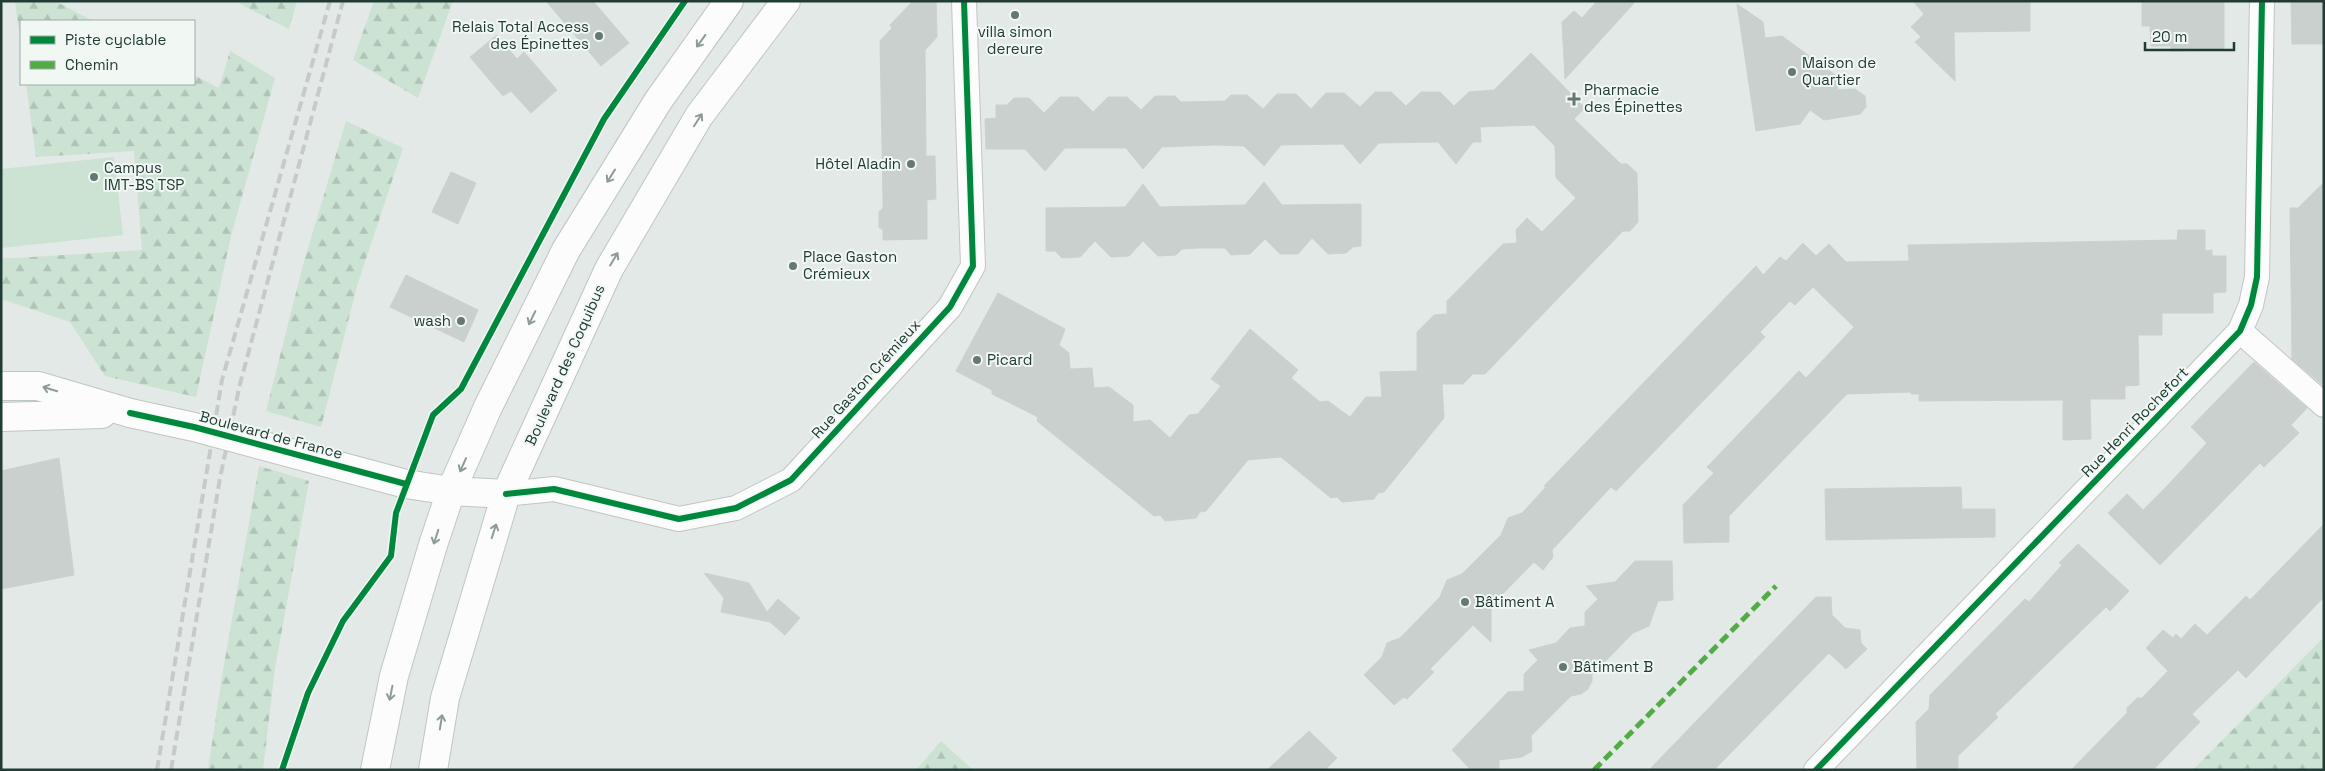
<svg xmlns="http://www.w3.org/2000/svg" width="2325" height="771" font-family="'Space Grotesk',sans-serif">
	<defs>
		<pattern id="forest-firs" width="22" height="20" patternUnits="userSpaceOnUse" patternTransform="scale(1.25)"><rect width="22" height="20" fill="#cce2d3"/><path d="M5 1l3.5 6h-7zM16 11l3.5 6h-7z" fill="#afc3b6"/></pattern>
	</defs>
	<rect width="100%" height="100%" fill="#e3e9e6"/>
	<path fill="url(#forest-firs)" d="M15,1H55L93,21H21V46Z
		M241,1H297L289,29L240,4Z
		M374,1H453L418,98L353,60Z
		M230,51L275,78L231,236L196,397L105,376L70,322L1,299V259L142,250L134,151L36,157L26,84H194V75L219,88Z
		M346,121L403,148L357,286L321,427L266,411L303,265Z
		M259,466L309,481L275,668L263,770H208L222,676Z
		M2324,637V770H2193Z
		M941,741L973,770H916Z"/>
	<path fill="#cce2d3" d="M114,157L123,235L1,248V169Z"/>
	<path fill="#cad0ce" stroke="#ccd1cf" d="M546,1H593L629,43L601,66Z
		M913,1H936L937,37L925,50L926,156H935L936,199L927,200V239L883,240V230L879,227V212L883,208V200L880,41L892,28L890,25Z
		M1597,1H1636L1565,79L1562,22L1574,11L1582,18Z
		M1913,1H2030V31L1954,32L1955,81L1915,42L1921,37L1911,27L1924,14Z
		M2142,1H2224V50L2171,51V46H2151L2150,26H2142Z
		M2291,1H2324V44H2292Z
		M1737,4L1763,22L1765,38L1782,36L1835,75L1838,90L1855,89L1865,96L1866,107L1860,114L1824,120L1810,110L1800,124L1756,131Z
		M497,35L517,59L524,52L557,90L531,113L511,91L503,96L470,57Z
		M1531,53L1585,108L1574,119L1621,164H1627L1637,173L1638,222L1630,231H1623L1485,374H1473L1463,384H1442L1444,418L1384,492L1378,493L1374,499L1342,502L1337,497L1331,498L1281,457L1269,458L1248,460L1206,511L1200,512L1196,518L1165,521L1160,515L1154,516L1037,421L1038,417L992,394V390L956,371L998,293L1065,329L1059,345L1069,353L1070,369L1092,368L1094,388L1109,387L1133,405V422L1150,420L1170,438L1189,415L1198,414L1221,386L1211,379L1250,329L1298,370L1291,378L1320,402L1328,401L1350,417L1366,397H1382L1380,372L1417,371V332L1434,315L1447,314V301L1503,244L1517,243L1516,230L1527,218L1542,232L1576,198L1556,178L1555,146L1534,125L1480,127L1481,142H1473L1456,164L1438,142L1379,143L1360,164L1343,144L1281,145L1264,166L1244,146L1215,145L1162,147L1143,169L1126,148H1065L1045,171L1025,149H986L985,119L996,118V105H1007L1014,98H1029L1044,113L1060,97H1078L1093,112L1108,97H1127L1141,110L1155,96H1175L1181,102L1225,101L1231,95H1247L1263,109L1277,94H1296L1311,109L1326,93H1344L1360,107L1375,92H1391L1406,106L1421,92H1440L1454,106L1469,92L1494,90Z
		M451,172L476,183L458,224L432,212Z
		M1264,182L1282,205L1361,204V246L1353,247L1346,253L1328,254L1312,238L1298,254H1280L1265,239L1250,254L1231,255L1225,248H1197L1182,249L1176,255L1158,256L1143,241L1129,256L1111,257L1095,241L1080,257L1062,258L1055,251H1046V208L1125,207L1143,184L1160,207L1245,205Z
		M2324,182V386L2292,359L2290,208H2298Z
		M2178,230H2205V251L2212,250V256H2226V292L2213,293V313H2162V335H2138L2139,385L2125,386V399H2090L2091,439L2063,440V400L1919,401V394H1911V392L1847,394L1729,516V542L1684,543L1683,505L1714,473L1707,467L1799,371L1806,378L1854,327L1813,287L1795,305L1790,301L1760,332L1765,337L1616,491L1611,487L1552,550L1553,557L1543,570L1534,562L1491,606V642L1473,625L1430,669L1434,672L1407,699L1404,697L1394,705L1364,675L1382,657L1387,643L1400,638L1440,597L1447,580L1462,574L1501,535L1508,518L1522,513L1546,487L1544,486L1756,266L1763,275L1780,257L1786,261L1803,243L1816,256L1829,244L1846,262L1909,261L1908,245L2177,240Z
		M406,275L478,310L464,342L390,307Z
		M2254,362L2307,408L2291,425L2299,433L2264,467L2260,463L2160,565L2108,513L2127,494L2143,510L2167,486L2207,443L2191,427Z
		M59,458L74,575L1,589V471Z
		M1961,487L1962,509H1995V537L1826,540L1825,489Z
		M2324,524V597L2246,678L2238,670L2192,714L2200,722L2153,770H2071L2127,713V708L2137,698H2142L2168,671L2146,648L2163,630L2173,638L2176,634L2181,639L2195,624L2207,635L2246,596L2250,600Z
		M2078,544L2129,591L2110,611L2106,607L1995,714L1998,717L1958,756V770H1917L1916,722L1929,709L1930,695L2025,599L2029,602L2062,565L2059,563Z
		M1635,561H1672L1673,600L1658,601L1649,626L1633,633L1592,675V681L1588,689L1581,694L1571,696L1531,736L1532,751L1522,757L1499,760V770H1471L1452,750L1508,692L1524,691V674L1538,660L1529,650L1556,643L1570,628L1585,626V612L1598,599L1586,586L1615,582Z
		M704,573L749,583L767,612L778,599L800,618L785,635L770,622L721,612L724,598Z
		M1816,597H1831L1832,615L1845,628L1860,630L1861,643L1867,649L1846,669L1829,653L1714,770H1649Z
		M1309,731L1337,758L1325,770H1267Z"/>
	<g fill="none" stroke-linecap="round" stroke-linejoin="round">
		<g stroke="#c0c6c3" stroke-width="26">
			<path id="minor" d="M2240,331L2324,405
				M506,494L554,489L679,519L736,508L791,480L950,307L973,266L964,1
				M1816,770L2240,331L2251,305L2257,277L2262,1"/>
		</g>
		<g stroke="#bec6c3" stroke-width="30">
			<path id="secondary" d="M1,386H38L130,413
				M1,417L102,414
				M406,484L451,491L506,494
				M375,770L394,676L433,545L451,491L488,407L566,250L658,101L729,1
				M433,770L445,698L506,494L609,269L699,116L786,1"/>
		</g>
		<use href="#minor" stroke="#fbfcfb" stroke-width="24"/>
		<use href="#secondary" stroke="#fbfcfb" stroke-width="28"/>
		<path stroke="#c7cac9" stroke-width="4" stroke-dasharray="10 5" stroke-linecap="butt" d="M157,770L222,380L330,1
			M171,770L220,478L240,384L343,1"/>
		<g stroke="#bec6c3" stroke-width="30" stroke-linecap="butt">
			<path id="secondary-bridge" d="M130,413L194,427L406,484"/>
		</g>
		<use href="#secondary-bridge" stroke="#fbfcfb" stroke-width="28"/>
		<path stroke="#52ac45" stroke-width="5" stroke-dasharray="10 5" stroke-linecap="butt" d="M1594,770L1776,586"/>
		<g stroke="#f1f8f4" stroke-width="9">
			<path id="cycleway" d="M130,413L194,427L406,484
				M506,494L554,489L679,519L736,508L791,480L950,307L973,266L964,1
				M282,770L308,693L343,621L391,556L396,513L433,415L461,389L604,119L685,1
				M1816,770L2240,331L2251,305L2257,277L2262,1"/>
		</g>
		<use href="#cycleway" stroke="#00873e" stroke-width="6"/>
	</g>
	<defs><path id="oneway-shaft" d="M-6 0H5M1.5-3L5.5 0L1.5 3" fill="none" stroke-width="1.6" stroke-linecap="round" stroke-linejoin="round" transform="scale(1.25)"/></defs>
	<g stroke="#8e9c98">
		<use href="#oneway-shaft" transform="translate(701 41) rotate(126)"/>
		<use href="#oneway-shaft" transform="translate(698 120) rotate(-57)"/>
		<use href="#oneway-shaft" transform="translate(611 176) rotate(122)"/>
		<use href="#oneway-shaft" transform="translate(614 259) rotate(-59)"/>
		<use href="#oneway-shaft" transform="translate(532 318) rotate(116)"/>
		<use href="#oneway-shaft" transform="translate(50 389) rotate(-163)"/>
		<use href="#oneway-shaft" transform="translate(463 465) rotate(114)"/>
		<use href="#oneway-shaft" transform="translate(494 531) rotate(-72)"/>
		<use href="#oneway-shaft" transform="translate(436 537) rotate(108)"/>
		<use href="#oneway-shaft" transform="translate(391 693) rotate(101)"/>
		<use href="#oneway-shaft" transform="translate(441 722) rotate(-81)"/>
	</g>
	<g fill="#657873" stroke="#f1f8f4" stroke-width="2">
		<circle cx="1015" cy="15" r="5"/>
		<circle cx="599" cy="36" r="5"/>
		<circle cx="1792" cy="72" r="5"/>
		<path d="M1571.5 91.5h5v5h5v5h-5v5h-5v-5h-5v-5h5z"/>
		<circle cx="911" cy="164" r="5"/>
		<circle cx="94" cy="177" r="5"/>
		<circle cx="793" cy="266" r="5"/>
		<circle cx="461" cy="321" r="5"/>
		<circle cx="977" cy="360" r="5"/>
		<circle cx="1465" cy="602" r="5"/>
		<circle cx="1563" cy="667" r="5"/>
	</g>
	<g text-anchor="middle" stroke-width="4" stroke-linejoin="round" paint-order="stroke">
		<g font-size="15" fill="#213b35" stroke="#f1f8f4" text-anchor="start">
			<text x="589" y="32" text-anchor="end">Relais Total Access<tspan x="589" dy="17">des Épinettes</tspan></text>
			<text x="1015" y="37" text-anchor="middle">villa simon<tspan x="1015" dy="17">dereure</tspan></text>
			<text x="1802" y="68">Maison de<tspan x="1802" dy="17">Quartier</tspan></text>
			<text x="1584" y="95">Pharmacie<tspan x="1584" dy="17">des Épinettes</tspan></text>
			<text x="901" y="169" text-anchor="end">Hôtel Aladin</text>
			<text x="104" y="173">Campus<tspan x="104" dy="17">IMT-BS TSP</tspan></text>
			<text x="803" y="262">Place Gaston<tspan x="803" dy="17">Crémieux</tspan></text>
			<text x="451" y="326" text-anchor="end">wash</text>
			<text x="987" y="365">Picard</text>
			<text x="1475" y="607">Bâtiment A</text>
			<text x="1573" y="672">Bâtiment B</text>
		</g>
		<g font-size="15" fill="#213b35" stroke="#f1f8f4">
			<text transform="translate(565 365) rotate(-66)" y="5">Boulevard des Coquibus</text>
			<text transform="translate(866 379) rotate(-48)" y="5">Rue Gaston Crémieux</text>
			<text transform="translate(2135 422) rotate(-46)" y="5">Rue Henri Rochefort</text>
			<text transform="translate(271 435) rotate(15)" y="5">Boulevard de France</text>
		</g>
	</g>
	<rect width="2325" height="771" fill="none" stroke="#213b35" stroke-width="5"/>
	<rect x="20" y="20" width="175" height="65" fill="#f1f8f4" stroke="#9eaca8"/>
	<rect x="30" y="36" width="25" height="8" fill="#00873e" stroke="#9eaca8"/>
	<text x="65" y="45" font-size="15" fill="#213b35">Piste cyclable</text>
	<rect x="30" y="61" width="25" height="8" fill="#52ac45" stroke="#9eaca8"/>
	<text x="65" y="70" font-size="15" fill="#213b35">Chemin</text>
	<path d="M2145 42v8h89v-8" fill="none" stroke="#213b35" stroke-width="2.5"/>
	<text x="2152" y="42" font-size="15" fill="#213b35" stroke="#f1f8f4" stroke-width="4" paint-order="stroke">20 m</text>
</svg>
